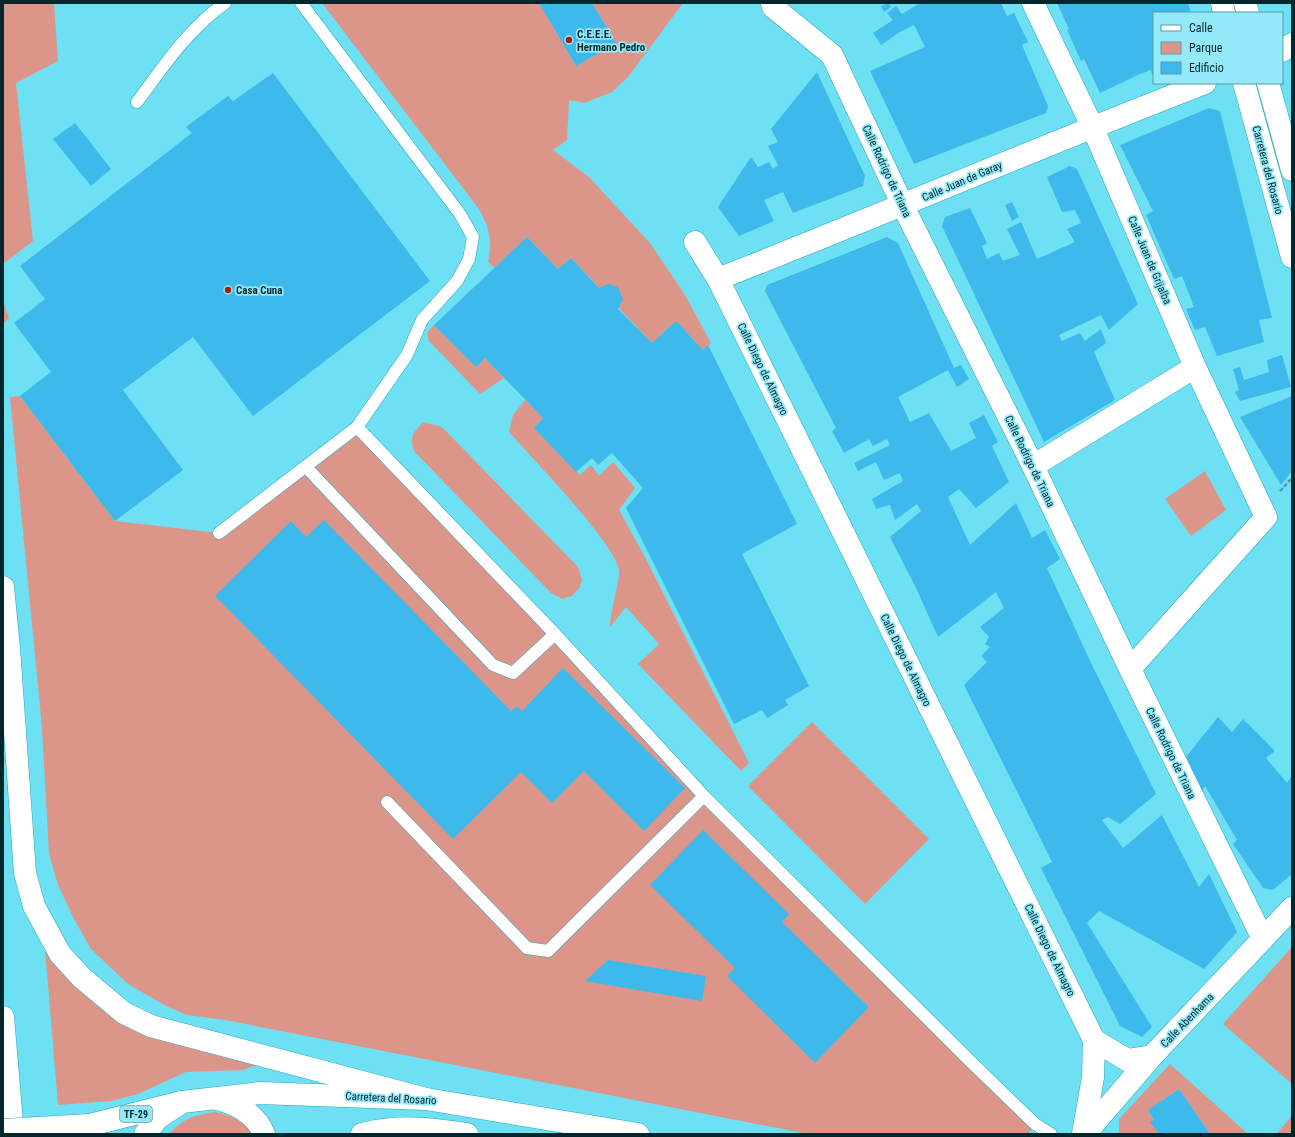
<svg xmlns="http://www.w3.org/2000/svg" width="1295" height="1137" font-family="'Roboto Condensed',sans-serif">
	<rect width="100%" height="100%" fill="#6ee0f3"/>
	<path fill="#dc9689" d="M3,3H54L58,61L16,83L33,241L3,264Z
		M322,3H539L576,66L616,43L592,3H683L628,77L612,92L584,103L569,100L567,140L553,150L589,177L650,243L685,295L711,343L703,350L676,321L652,343L571,258L558,269L527,237L495,268L488,262C492,240 490,229 479,209Z
		M3,302L9,318L3,324Z
		M434,325L476,367L485,358L504,378L480,394L429,341L427,333Z
		M20,396L115,521L219,533L357,427L704,796L1035,1124L1028,1134H808L225,1020L187,1015L166,1006L128,984L91,949L74,919L58,885L49,854L42,728L10,397Z
		M525,400L543,418L534,428L580,475L591,465L599,476L613,462L635,488L619,510L646,559L749,763L741,771L638,664L659,644L626,607L610,627C610,613 620,580 619,570C614,542 531,457 509,432L513,415Z
		M424,422L442,427L578,567L582,579L580,587L572,596L562,599L551,593L414,451C409,438 414,430 424,422Z
		M1205,471L1226,510L1191,536L1165,499Z
		M812,722L929,839L865,904L748,786Z
		M1292,947V1084L1223,1024Z
		M45,949L88,996L257,1065L243,1070L186,1072L138,1094L111,1101L58,1105Z
		M1170,1064L1248,1134H1210L1179,1089L1148,1110L1154,1120L1151,1122L1159,1134H1119V1119Z
		M215,1112C232,1116 244,1121 255,1134H169C184,1118 194,1115 215,1112Z
		M1292,1116V1134H1276Z"/>
	<path fill="#3db9ec" d="M539,3H592L616,43L576,66Z
		M889,3L891,7L884,12L881,6Z
		M920,3H1001L1007,16L1014,13L1028,42L1022,45L1048,106L1046,113L914,164L870,71L925,47L914,25L900,32L881,45L873,33L893,20L887,13L896,6L902,14Z
		M1057,3H1188L1191,13H1154V73L1152,74L1151,70L1140,74L1100,93L1084,59L1081,61L1067,30L1069,29Z
		M817,72L865,176L863,186L793,213L783,192L764,200L774,221L739,236L718,207L751,157L758,167L769,162L773,169L778,165L768,146L778,142L771,129Z
		M273,73L430,281L253,416L193,337L123,390L183,470L115,521L20,396L51,372L14,323L45,299L20,266L192,133L186,127L228,96L233,101Z
		M1209,108L1220,111L1272,318L1259,320L1264,342L1217,356L1205,327L1195,330L1186,309L1194,307L1182,276L1174,279L1146,215L1153,211L1120,145Z
		M75,123L111,169L91,186L53,139Z
		M1070,166L1077,169L1138,304L1109,330L1101,315L1059,335L1062,341L1080,333L1085,341L1101,329L1106,343L1094,352L1115,400L1044,442L942,226L945,217L970,208L987,243L982,246L987,259L999,253L1003,261L1020,255L1007,229L1021,222L1037,259L1075,242L1067,229L1081,223L1075,210L1062,212L1047,177Z
		M1012,202L1019,217L1012,221L1005,205Z
		M527,237L558,269L571,258L599,288L608,284L618,287L623,299L618,309L652,343L676,321L703,350L708,345L797,524L742,554L809,686L785,700L788,705L767,718L762,710L734,724L626,508L643,488L612,453L598,465L592,458L576,472L534,428L543,418L485,358L476,367L434,325Z
		M887,237L898,243L954,368L961,365L969,379L957,387L948,370L898,397L910,422L929,413L951,451L976,438L969,423L984,415L998,442L992,446L1009,482L976,508L959,489L948,497L970,545L1016,503L1032,538L1045,530L1060,559L1047,568L1092,665L1156,794L1120,824L1108,817L1102,820L1123,848L1162,815L1199,887L1209,874L1237,932L1204,969L1099,911L1087,923L1152,1027L1142,1037L1120,1026L1041,868L1052,862L964,685L987,662L981,656L990,647L985,644L989,637L980,627L1004,608L996,592L938,637L917,590L890,537L921,511L917,504L895,520L890,505L876,509L872,499L903,481L900,473L884,480L876,462L858,471L854,463L890,445L887,439L873,446L869,439L844,453L832,431L836,428L765,291L767,285Z
		M1282,355L1291,387L1240,401L1235,392L1239,390L1233,369L1240,367L1244,380L1269,372L1267,360Z
		M1292,396V471L1281,485L1240,417Z
		M324,520L511,711L517,706L522,711L563,668L685,788L644,831L584,771L552,803L521,772L453,839L215,596L291,521L306,537Z
		M1218,717L1232,732L1243,719L1275,751L1266,758L1287,783L1292,775V874L1273,890L1263,888L1233,844L1237,840L1205,786L1202,791L1186,757Z
		M703,830L789,914L782,922L869,1007L815,1063L727,976L735,968L650,885Z
		M608,960L706,976L702,1001L585,981Z
		M1179,1089L1210,1134H1159L1150,1122L1154,1120L1148,1110Z"/>
	<g fill="none" stroke-linecap="round" stroke-linejoin="round">
		<g stroke="#27a6b9" stroke-width="13">
			<path id="lane" d="M137,102C164,66 188,29 225,3
				M357,427L555,634L704,796L969,1060L1035,1124L1051,1134
				M306,467L493,665L513,673L555,634
				M219,533L357,427L407,355L422,320L457,281L469,259L473,237L460,214L301,3
				M387,802L527,948L548,951L704,796"/>
		</g>
		<g stroke="#27a6b9" stroke-width="23">
			<path id="street" d="M772,3L773,7L832,55L903,206L1033,466L1130,669L1263,939
				M1033,3L1092,126L1195,367L1266,517L1130,669
				M1282,51L1292,44
				M695,242L718,279L1094,1040L1093,1077L1083,1134
				M718,279C881,215 1042,146 1205,83
				M1033,466L1195,367
				M1094,1040L1127,1060L1152,1056
				M1085,1134L1152,1056L1292,908"/>
		</g>
		<g stroke="#27a6b9" stroke-width="23">
			<path id="secondary" d="M1222,3L1224,13
				M1245,3L1248,13
				M1244,83L1292,257
				M1268,83L1292,170
				M217,1099C237,1104 256,1114 264,1134
				M145,1134L158,1118L182,1102L260,1093L426,1099L638,1134
				M362,1134C399,1125 429,1128 467,1134"/>
		</g>
		<g stroke="#27a6b9" stroke-width="23">
			<path id="primary" d="M90,1125L182,1102"/>
		</g>
		<g stroke="#27a6b9" stroke-width="23">
			<path id="highway" d="M3,587L9,648L25,873L34,906L60,954L82,978L124,1013L151,1026L426,1099
				M3,1017L13,1134"/>
		</g>
		<path stroke="#49a2b0" stroke-width="2.5" stroke-dasharray="4 2" stroke-linecap="butt" d="M1280,491L1292,478"/>
		<use href="#lane" stroke="#fff" stroke-width="12"/>
		<use href="#street" stroke="#fff" stroke-width="22"/>
		<use href="#secondary" stroke="#fff" stroke-width="22"/>
		<use href="#primary" stroke="#fff" stroke-width="22"/>
		<use href="#highway" stroke="#fff" stroke-width="22"/>
		<g stroke="#27a6b9" stroke-width="23" stroke-linecap="butt">
			<path id="primary-bridge" d="M3,1130L90,1125"/>
		</g>
		<use href="#primary-bridge" stroke="#fff" stroke-width="22"/>
	</g>
	<g fill="#ac1c0e" stroke="#94e9f9" stroke-width="1.5">
		<circle cx="569" cy="40" r="4"/>
		<circle cx="228" cy="290" r="4"/>
	</g>
	<g text-anchor="middle" stroke-width="3.5" stroke-linejoin="round" paint-order="stroke">
		<rect fill="#94e9f9" stroke="#2d616a" stroke-width="1" x="120" y="1106" width="32" height="16" rx="3"/>
		<g font-size="10" font-weight="bold" fill="#01272d">
			<text x="136" y="1118">TF-29</text>
		</g>
		<g font-size="11" font-weight="bold" fill="#01272d" stroke="#94e9f9" text-anchor="start">
			<text x="577" y="38">C.E.E.E.<tspan x="577" dy="13">Hermano Pedro</tspan></text>
			<text x="236" y="294">Casa Cuna</text>
		</g>
		<g font-size="11" fill="#01272d" stroke="#94e9f9">
			<text transform="translate(1268 170) rotate(75)" y="4">Carretera del Rosario</text>
			<text transform="translate(887 171) rotate(65)" y="4">Calle Rodrigo de Triana</text>
			<text transform="translate(962 181) rotate(-23)" y="4">Calle Juan de Garay</text>
			<text transform="translate(1150 260) rotate(67)" y="4">Calle Juan de Grijalba</text>
			<text transform="translate(763 369) rotate(64)" y="4">Calle Diego de Almagro</text>
			<text transform="translate(1030 461) rotate(64)" y="4">Calle Rodrigo de Triana</text>
			<text transform="translate(906 660) rotate(64)" y="4">Calle Diego de Almagro</text>
			<text transform="translate(1171 753) rotate(64)" y="4">Calle Rodrigo de Triana</text>
			<text transform="translate(1050 950) rotate(64)" y="4">Calle Diego de Almagro</text>
			<text transform="translate(1187 1020) rotate(-46)" y="4">Calle Abenhama</text>
			<text transform="translate(391 1098) rotate(3)" y="4">Carretera del Rosario</text>
		</g>
	</g>
	<rect width="1295" height="1137" fill="none" stroke="#01272d" stroke-width="8"/>
	<rect x="1153" y="12" width="130" height="72" fill="#94e9f9" stroke="#599ba7"/>
	<rect x="1161" y="25" width="20" height="6" fill="#ffffff" stroke="#599ba7"/>
	<text x="1189" y="32" font-size="12" fill="#01272d">Calle</text>
	<rect x="1161" y="42" width="20" height="12" fill="#dc9689" stroke="#599ba7"/>
	<text x="1189" y="52" font-size="12" fill="#01272d">Parque</text>
	<rect x="1161" y="62" width="20" height="12" fill="#3db9ec" stroke="#599ba7"/>
	<text x="1189" y="72" font-size="12" fill="#01272d">Edificio</text>
</svg>
